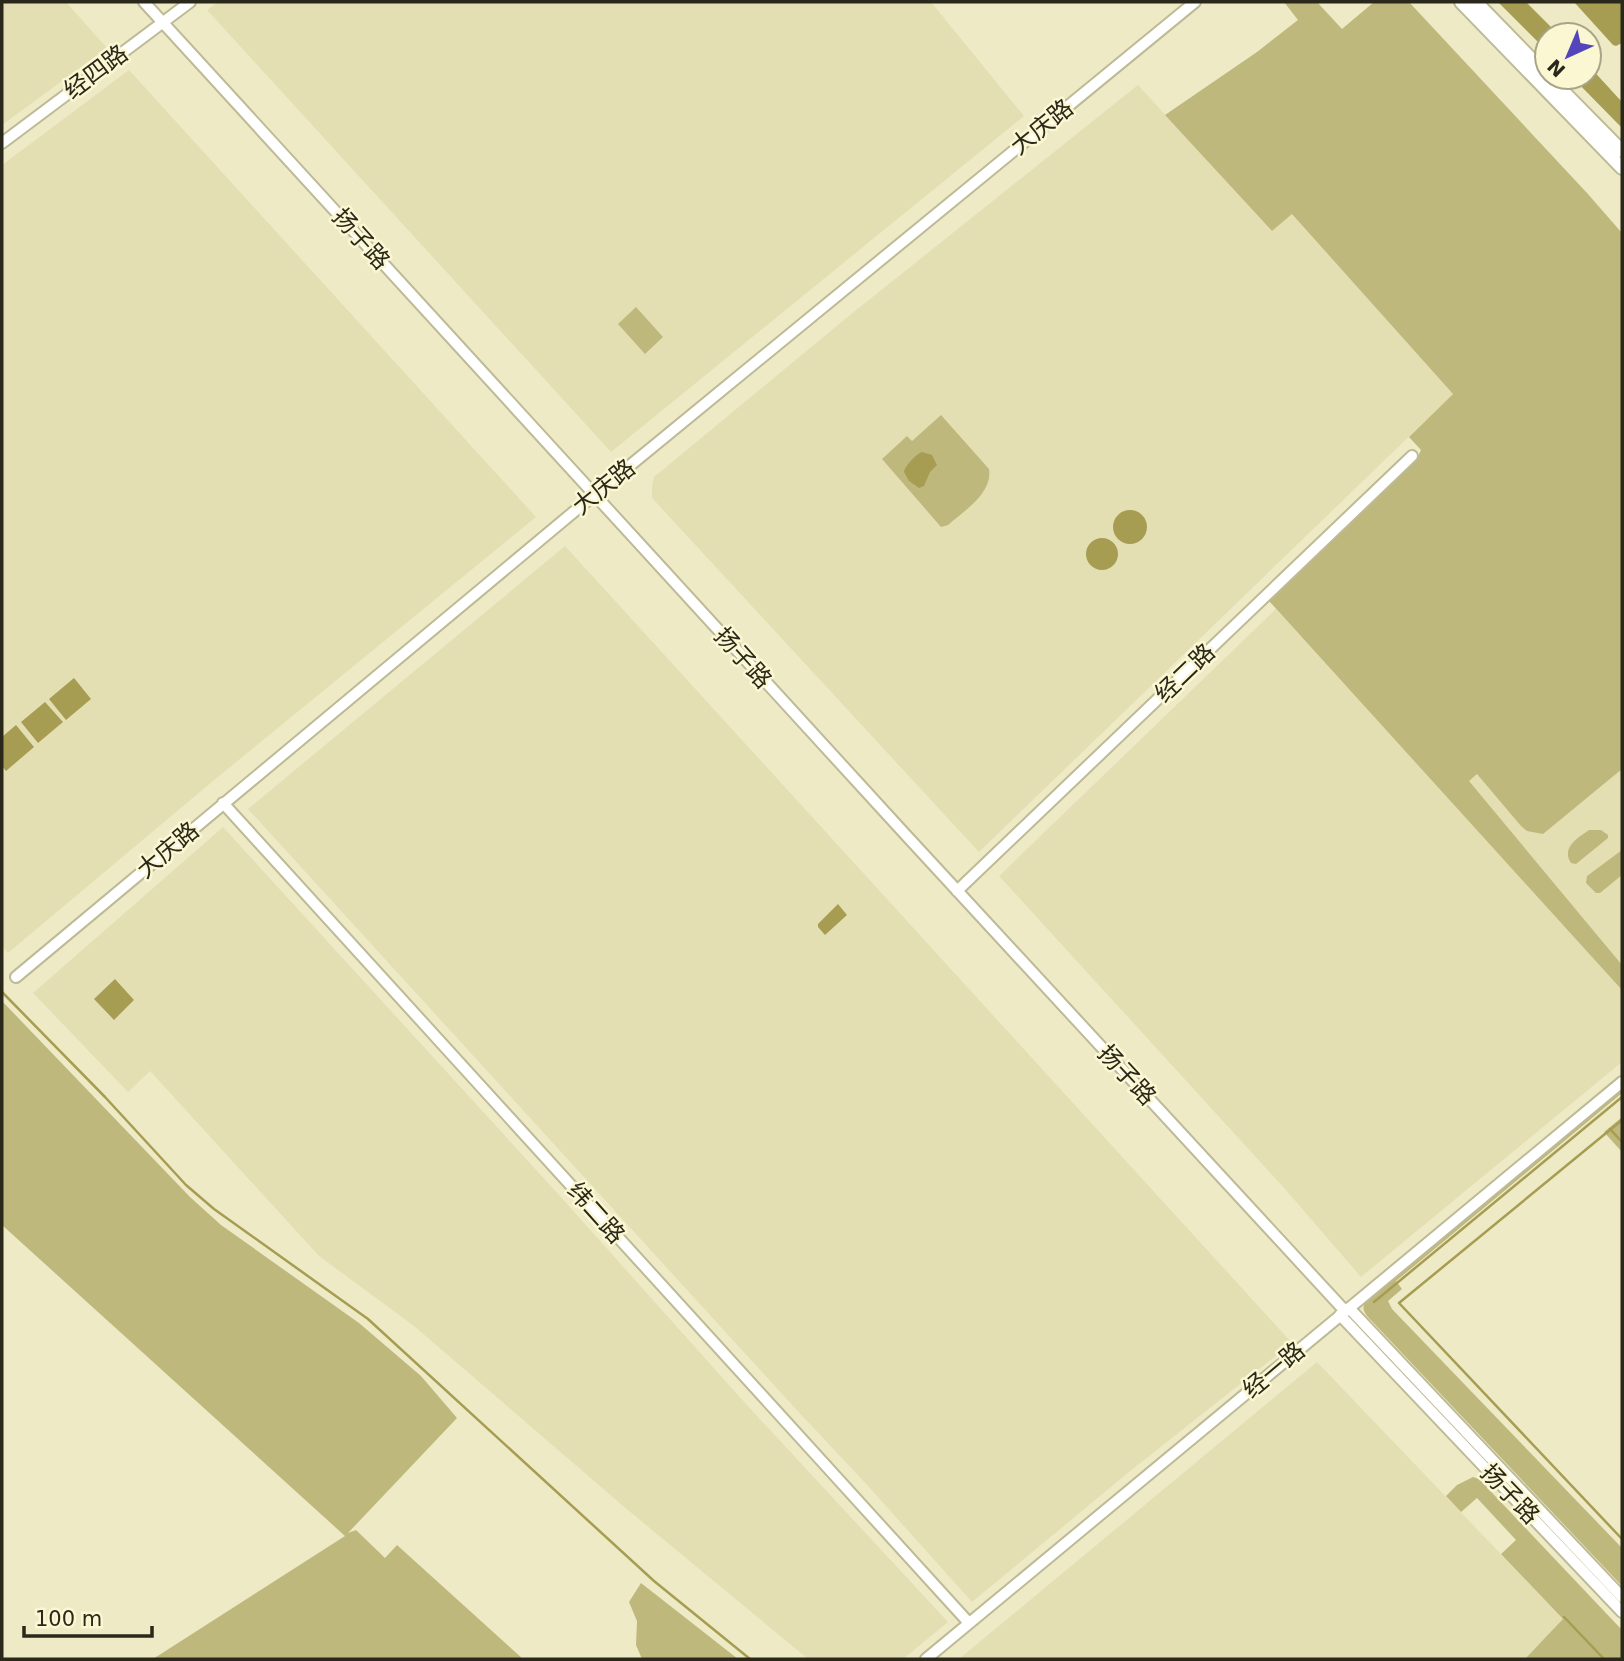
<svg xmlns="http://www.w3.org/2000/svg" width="1624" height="1661" font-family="'DejaVu Sans','Noto Sans SC',sans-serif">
	<rect width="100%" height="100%" fill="#eeeac5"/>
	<path fill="#e3dfb3" d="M2,2H66L107,48L2,125Z
		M218,2H931L1024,116L611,452L207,10Z
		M129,70L536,517L213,781L8,953L2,946V165Z
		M1138,85L1272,231L1292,213L1453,394L979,852L652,498V486L654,477L850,315Z
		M565,546L1292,1343L1129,1472L972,1602L868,1486L793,1406L248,809Z
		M1276,609L1448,797L1622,654V1062L1361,1277L1285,1189L999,876Z
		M223,827L559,1195L746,1404L948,1622L903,1659H808L629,1511L414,1326L319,1256L150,1071L128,1092L33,993Z
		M1317,1362L1564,1620L1525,1659H959Z"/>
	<path fill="#bfb87d" d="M1284,2H1317L1342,29L1374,2H1409L1587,193L1622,233V769L1543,834L1527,831L1521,826L1477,774L1469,781L1622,965V990L1269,601L1416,461L1421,450L1409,437L1453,394L1292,214L1272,231L1165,115L1257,52L1298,20Z
		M636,307L663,337L645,354L618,324Z
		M941,415L989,469C993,493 964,511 948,525L941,527L882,459L907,436L912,441Z
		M1589,830H1601L1608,835V838L1576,864L1571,863C1561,848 1577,838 1589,830Z
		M1622,850V875L1600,893H1596L1586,883L1587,876Z
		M2,1001L190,1197L221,1225L359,1323L421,1376L457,1418L348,1533L356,1530L385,1558L397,1545L523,1659H153L345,1536L2,1225Z
		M1622,1088V1093L1396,1281L1402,1289L1388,1301L1392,1309L1622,1548V1586L1367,1316C1363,1310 1362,1307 1366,1301Z
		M1622,1117V1152L1604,1132Z
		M1473,1477L1479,1479L1622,1630V1659H1525L1563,1619L1501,1554L1516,1540L1477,1498L1461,1512L1446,1496L1457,1485Z
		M641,1583L738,1659H642L636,1645L637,1621L629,1602Z"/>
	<path fill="#a69d53" d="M1498,2H1526L1559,35H1547V51Z
		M1574,2H1622V43L1616,46L1613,45Z
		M1589,66L1622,102V128L1572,77H1589Z
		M922,452L932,455L937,465L930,472L924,486L919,488L909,481L904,472C905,466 916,454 922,452Z
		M1113 527a17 17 0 1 1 34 0a17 17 0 1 1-34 0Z
		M1086 554a16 16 0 1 1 32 0a16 16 0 1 1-32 0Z
		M74,678L91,699L66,720L49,699Z
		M45,702L63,722L38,743L21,722Z
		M16,725L34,747L6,771L2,766V737Z
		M838,904L847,915L825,935L818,927V924Z
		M115,979L134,1000L114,1020L94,999Z"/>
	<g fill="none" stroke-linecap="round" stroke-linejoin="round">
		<path stroke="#a69d53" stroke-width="2.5" d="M2,992L105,1097L186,1185L214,1209L368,1319L654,1581L750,1659
			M1622,1120L1399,1303L1622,1539
			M1610,1129L1622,1142
			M1374,1302L1622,1097
			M1564,1617L1604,1659"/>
		<g stroke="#bdba96" stroke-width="14">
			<path id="tertiary" d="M144,2L904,833L1345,1311
				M2,143L190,2
				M223,803L969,1623
				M957,891L1412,456
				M16,977L594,495L1195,2
				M1349,1308L1622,1597
				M1340,1315L1622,1612
				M926,1659L1622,1082"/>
		</g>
		<g stroke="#bdba96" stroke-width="16">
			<path id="secondary" d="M1461,2L1622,168
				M1476,2L1547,75
				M1549,77L1622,151"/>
		</g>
		<use href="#tertiary" stroke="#fff" stroke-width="10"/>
		<use href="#secondary" stroke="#fff" stroke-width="12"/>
	</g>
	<g text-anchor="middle" stroke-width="5" stroke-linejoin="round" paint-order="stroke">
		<g font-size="24" fill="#2a281a" stroke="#fbf7d2">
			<text transform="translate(96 72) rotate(-37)" y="8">经四路</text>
			<text transform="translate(1042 127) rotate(-39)" y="8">大庆路</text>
			<text transform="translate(361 239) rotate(48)" y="8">扬子路</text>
			<text transform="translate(604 487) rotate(-39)" y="8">大庆路</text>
			<text transform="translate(743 658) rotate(48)" y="8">扬子路</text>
			<text transform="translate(1185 673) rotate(-44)" y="8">经二路</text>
			<text transform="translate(168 850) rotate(-40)" y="8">大庆路</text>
			<text transform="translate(1127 1075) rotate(47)" y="8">扬子路</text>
			<text transform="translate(596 1213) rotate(48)" y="8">纬二路</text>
			<text transform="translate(1274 1370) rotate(-40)" y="8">经一路</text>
			<text transform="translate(1510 1494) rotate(46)" y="8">扬子路</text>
		</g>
	</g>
	<rect width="1624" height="1661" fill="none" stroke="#2a281a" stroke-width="7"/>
	<g transform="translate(1568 56) rotate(224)"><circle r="33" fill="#fbf7d2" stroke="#a7a488" stroke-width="2"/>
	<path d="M0-5L12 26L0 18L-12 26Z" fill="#5345bc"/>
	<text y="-10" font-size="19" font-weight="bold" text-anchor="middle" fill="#2a281a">N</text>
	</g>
	<path d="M24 1626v10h128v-10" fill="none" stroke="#2a281a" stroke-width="3.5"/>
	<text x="35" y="1626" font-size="21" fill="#2a281a" stroke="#fbf7d2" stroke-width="5" paint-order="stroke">100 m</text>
</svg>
